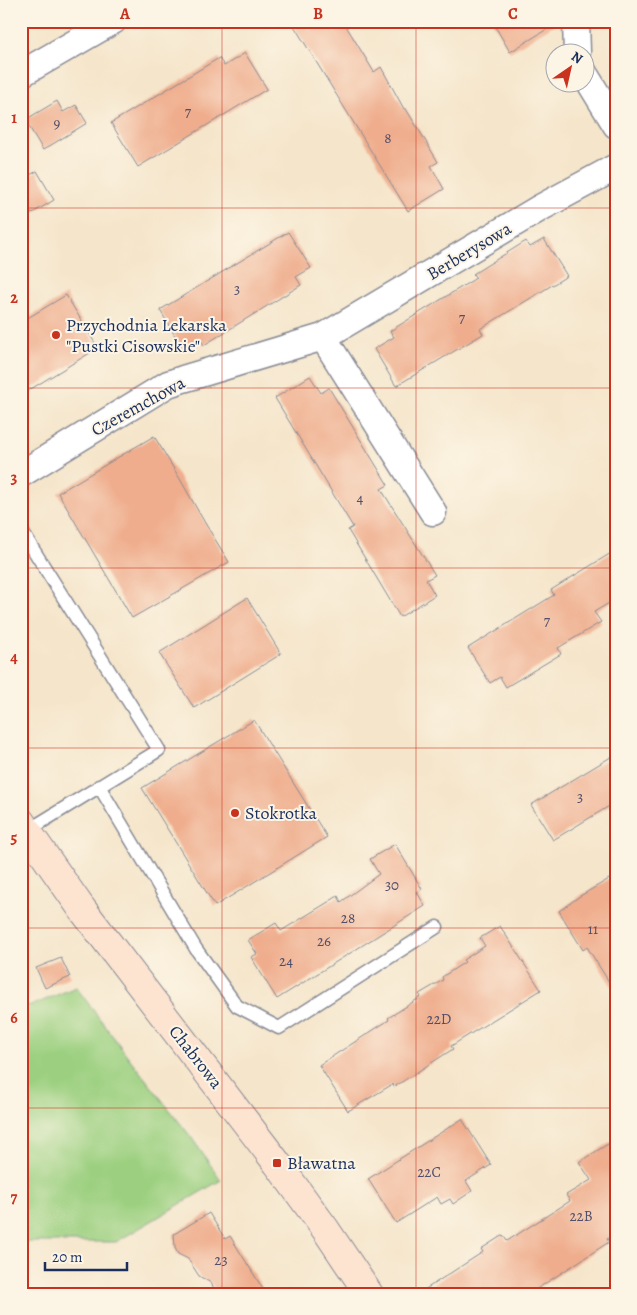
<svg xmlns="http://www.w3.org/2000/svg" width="637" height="1315" font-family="Alegreya,serif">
	<rect width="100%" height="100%" fill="#fcf5e5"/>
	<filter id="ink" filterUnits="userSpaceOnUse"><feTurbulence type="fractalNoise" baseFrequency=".02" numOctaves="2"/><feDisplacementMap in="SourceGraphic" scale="10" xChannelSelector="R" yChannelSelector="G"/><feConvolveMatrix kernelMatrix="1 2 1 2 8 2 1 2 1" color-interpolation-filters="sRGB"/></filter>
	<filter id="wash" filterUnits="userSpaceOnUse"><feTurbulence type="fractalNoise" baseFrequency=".0096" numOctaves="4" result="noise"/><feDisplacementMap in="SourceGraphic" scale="20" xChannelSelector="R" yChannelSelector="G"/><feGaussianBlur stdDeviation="1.12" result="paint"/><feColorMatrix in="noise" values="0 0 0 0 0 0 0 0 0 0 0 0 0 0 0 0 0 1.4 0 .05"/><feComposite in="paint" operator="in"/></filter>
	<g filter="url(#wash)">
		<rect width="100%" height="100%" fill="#f5e5ca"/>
		<path fill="#9cd080" stroke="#5c806f" d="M76,987L129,1058L191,1137L221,1180L116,1242H21V1006L33,1005Z"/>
		<g id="blocks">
			<path fill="#efad8d" d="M291,21H343L374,72L381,67L404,109H406L422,135L438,162L431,166L444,189L408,211Z
				M492,21H560L510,52Z
				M245,53L267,89L138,167L111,123L219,58L224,66Z
				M57,101L63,112L76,105L87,123L43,150L25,120Z
				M37,171L54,200L31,214L21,197V180Z
				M288,232L311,268L296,277L301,285L204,345L199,338L182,348L160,310Z
				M544,239L567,276L480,329L483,334L396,386L374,349L394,337L390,331L476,278L473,274L526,241L530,247Z
				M66,295L98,348L21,395V322Z
				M310,376L321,393L329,388L388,485L381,489L435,575L426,580L435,595L400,617L348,530L353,527L275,398Z
				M154,436L180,479L205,523L229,562L132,618L58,493Z
				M616,550V599L594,612L601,622L558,648L561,654L506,687L500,677L490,683L468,648L554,595L551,590Z
				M247,598L281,654L194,708L159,653Z
				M254,720L327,837L215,906L142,788Z
				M616,754V802L553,840L531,805Z
				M395,844L422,889L417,892L425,906L277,999L251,957L257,954L248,940L276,923L281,931L338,896L341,902L379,874L370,859Z
				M616,875V993L587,947L583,950L559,911L580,896Z
				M500,926L541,990L451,1046L453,1049L394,1087L393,1084L348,1111L319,1065L389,1020L388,1018L421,997L419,994L443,980L442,977L465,962L463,960L485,946L480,938Z
				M61,958L70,977L45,988L36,968Z
				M462,1119L491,1165L466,1181L472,1191L453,1204L450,1199L441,1204L437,1197L396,1223L368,1179Z
				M616,1139V1234L607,1239L609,1242L529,1294H418L483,1252L481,1249L503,1235L507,1241L570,1201L566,1195L591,1180L579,1162Z
				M209,1213L225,1239L230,1236L266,1294H217L211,1283L199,1276L188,1259L178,1254L175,1248L174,1234Z"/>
		</g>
	</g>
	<g filter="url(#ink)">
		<use href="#blocks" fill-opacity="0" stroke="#888a94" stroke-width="1"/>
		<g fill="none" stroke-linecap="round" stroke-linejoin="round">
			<g stroke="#888a94" stroke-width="15">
				<path id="lane" d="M21,530L159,750L27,831
					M99,786L196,949L237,1006L279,1028L437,927"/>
			</g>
			<g stroke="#888a94" stroke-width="29">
				<path id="street" d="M576,21L577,52
					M584,73L616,125
					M21,74L113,21
					M323,337L540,208L616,167
					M21,474L168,384L183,379L323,337L433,512"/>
			</g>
			<g stroke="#888a94" stroke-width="30">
				<path id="secondary" d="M21,822L82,909L277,1163L326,1230L369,1294"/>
			</g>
			<use href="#lane" stroke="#fff" stroke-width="12"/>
			<use href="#street" stroke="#fff" stroke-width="26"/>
			<use href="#secondary" stroke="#fde4d1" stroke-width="28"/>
		</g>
	</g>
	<path fill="none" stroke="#c8321e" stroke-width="1" stroke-opacity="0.55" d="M222,21V1294M416,21V1294M21,208H616M21,388H616M21,568H616M21,748H616M21,928H616M21,1108H616"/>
	<g fill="#c8321e" stroke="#fcf5e5" stroke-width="2">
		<circle cx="56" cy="335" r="5"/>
		<circle cx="235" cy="813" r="5"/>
		<rect x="272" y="1158" width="10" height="10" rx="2.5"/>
	</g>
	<g text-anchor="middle" stroke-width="4" stroke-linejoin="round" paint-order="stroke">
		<g font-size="15" fill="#504e6a">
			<text x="188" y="117">7</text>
			<text x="57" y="128">9</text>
			<text x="388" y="143">8</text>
			<text x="237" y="294">3</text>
			<text x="462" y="323">7</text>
			<text x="360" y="503">4</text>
			<text x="547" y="626">7</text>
			<text x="580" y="802">3</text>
			<text x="392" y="890">30</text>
			<text x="348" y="923">28</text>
			<text x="593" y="934">11</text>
			<text x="324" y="946">26</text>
			<text x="286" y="966">24</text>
			<text x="439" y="1024">22D</text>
			<text x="429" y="1177">22C</text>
			<text x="581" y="1221">22B</text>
			<text x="221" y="1265">23</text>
		</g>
		<g font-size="18" fill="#1b2f5e" stroke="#fcf5e5">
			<text transform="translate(469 251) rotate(-31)" y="6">Berberysowa</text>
			<text transform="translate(138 406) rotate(-29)" y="6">Czeremchowa</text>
			<text transform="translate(196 1057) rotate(52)" y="6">Chabrowa</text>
		</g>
		<g font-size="18" fill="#1b2f5e" stroke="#fcf5e5" text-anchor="start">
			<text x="66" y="331">Przychodnia Lekarska<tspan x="66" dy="21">"Pustki Cisowskie"</tspan></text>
			<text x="245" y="819">Stokrotka</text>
			<text x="287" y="1169">Bławatna</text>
		</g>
	</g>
	<rect width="637" height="1315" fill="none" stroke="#fcf5e5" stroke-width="55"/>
	<g transform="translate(570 68) rotate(34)"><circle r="24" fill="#fcf5e5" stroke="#a2a6af"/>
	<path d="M0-4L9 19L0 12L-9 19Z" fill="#c8321e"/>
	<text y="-8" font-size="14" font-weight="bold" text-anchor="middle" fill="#1b2f5e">N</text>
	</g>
	<path d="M45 1262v8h82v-8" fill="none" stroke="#1b2f5e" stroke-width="2.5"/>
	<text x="52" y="1262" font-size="15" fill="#1b2f5e" stroke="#fcf5e5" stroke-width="4" paint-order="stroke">20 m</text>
	<rect x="28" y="28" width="582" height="1260" fill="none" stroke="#c8321e" stroke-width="2"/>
	<g font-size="16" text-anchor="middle" font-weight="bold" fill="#c8321e">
		<text x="125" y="19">A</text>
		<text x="318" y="19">B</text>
		<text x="513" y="19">C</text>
		<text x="14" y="123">1</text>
		<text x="14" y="303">2</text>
		<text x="14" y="483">3</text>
		<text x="14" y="663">4</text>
		<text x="14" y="843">5</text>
		<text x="14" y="1023">6</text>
		<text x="14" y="1203">7</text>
	</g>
</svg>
